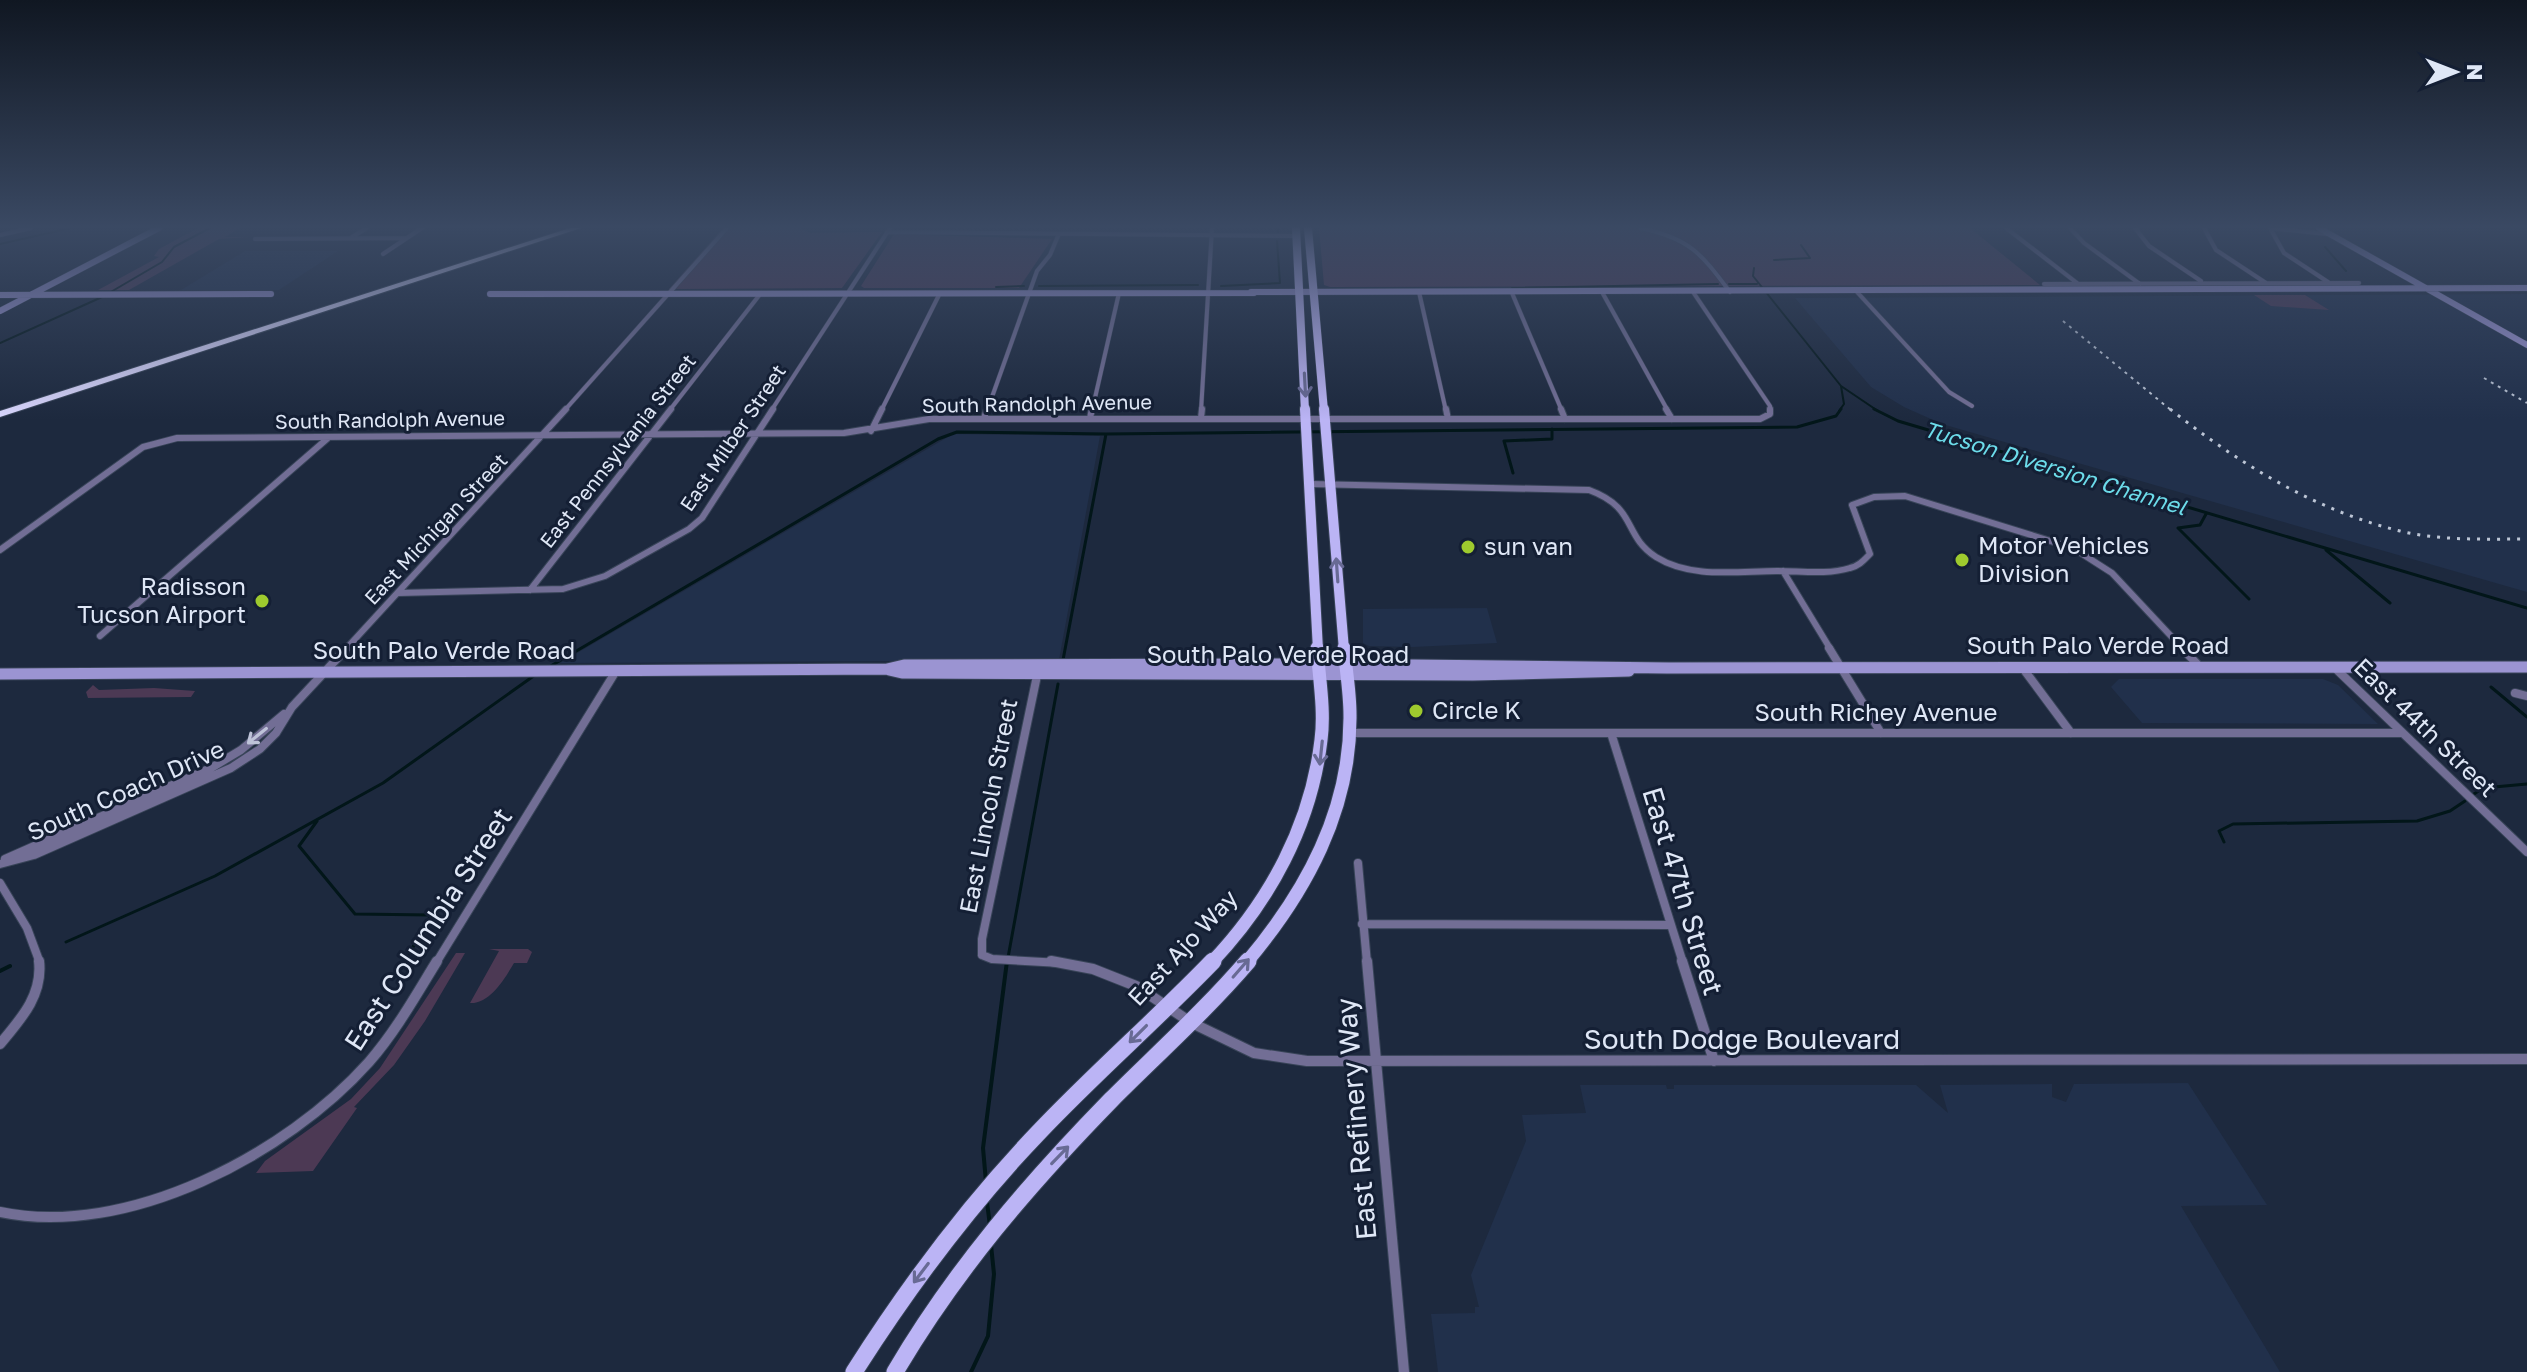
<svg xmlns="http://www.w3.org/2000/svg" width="2527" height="1372" font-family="'Golos Text',sans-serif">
	<rect width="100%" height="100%" fill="#1d293e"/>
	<path fill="#21304b" d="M949,228H1290V234L947,232Z
		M245,251H338L279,290H181Z
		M2527,294V592L1942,424L1904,407L1871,387L1795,298Z
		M953,434L1100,436L1059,660L560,663Z
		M1487,608L1497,643L1413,647L1369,646L1363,643V609Z
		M2119,679H2323L2338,685L2378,724L2142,723L2111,687Z
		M2188,1083L2267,1205L2181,1206L2280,1372H1438L1431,1314L1475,1313V1307H1479L1471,1275L1526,1141L1522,1115L1586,1113L1580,1085H1666L1667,1089H1674V1085H1916L1948,1113L1940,1085L2052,1084V1097L2066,1102L2074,1084Z"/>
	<path fill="#4c3954" d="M198,228H240L225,237H249L219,239L129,290H98L159,257L154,256L159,249Z
		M723,228H801L810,233L882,232L842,288L669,289Z
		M1319,228H1970L2040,285L1330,287L1324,285Z
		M894,234L1052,239L1019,288H864L861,286Z
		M2254,295H2305L2329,310L2271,306Z
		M93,685L99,690L154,688L195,691L191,697L88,698L86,692Z
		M489,949H528L532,952L527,963H514C505,978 490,1004 470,1003L499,951Z
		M456,953H465L425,1021L394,1065L354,1107L357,1108L313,1171L256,1173L265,1161L351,1099L380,1068Z"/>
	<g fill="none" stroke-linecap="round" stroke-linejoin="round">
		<path stroke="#021619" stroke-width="2" d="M1278,228V232
			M0,244L71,228
			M2325,247L2346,271
			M1774,260L1810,258L1801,245
			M1754,268L1753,276L1841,386L1878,411
			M1729,284H1757
			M1039,286L1198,285
			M1221,286L1280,283L1277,241
			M996,287L1024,286
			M1512,288L1718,284
			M109,293L162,262L174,247L210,228
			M0,343L102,297
			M1839,411L1844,404L1841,386"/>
		<path stroke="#021619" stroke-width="3" d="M1874,409L1898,421L2527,608
			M1513,473L1504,441L1552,439V429
			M2206,514L2200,525L2178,528L2249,599
			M2326,550L2390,603
			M1063,660L1106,434L1797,427L1836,416L1841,409
			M549,667L938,439L957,432L1106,434
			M2491,687L2527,717
			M2474,794L2483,788L2527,784
			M317,821L299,846L355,914L431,915L404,963
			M2224,842L2219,831L2233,824L2417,821L2450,811L2465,801
			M66,942L215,876L383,783L535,675
			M1007,963L1058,684"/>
		<path stroke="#021619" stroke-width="4" d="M401,968L405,961
			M0,971L10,966
			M986,1182L983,1148L1007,961
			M987,1202L990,1226
			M971,1372L988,1336L994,1274L991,1245"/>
		<g stroke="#384458" stroke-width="5">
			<path id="street-far3" d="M1640,228C1689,238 1701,253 1730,292
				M2006,228L2077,283
				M2070,228L2084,243L2140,284
				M2135,228L2149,246L2201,281
				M2204,228L2216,250L2266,283
				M2270,228L2284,253L2328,282
				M2270,228L2327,234
				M887,232L1297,236
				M0,235L31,228
				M352,237L367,228
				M255,239L407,238
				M383,254L422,228
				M2044,284L2359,283
				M1419,292L1446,411
				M1602,292L1668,411
				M1693,292L1770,406V411
				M1857,292L1949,392L1972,406
				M1512,293L1562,411
				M564,411L727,228
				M669,411L761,293
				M771,411L890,228
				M881,411L940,293
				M987,411L1037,271L1050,255L1058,236
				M1092,411L1119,293
				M1201,411L1212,228"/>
		</g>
		<g stroke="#384458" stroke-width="8">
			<path id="street-far2" d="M1446,409L1448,419
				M1561,409L1565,419
				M1666,409L1672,419
				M984,418L987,409
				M1090,418L1092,409
				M1201,418L1202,409
				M871,431L882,409
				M1310,484L1589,490C1638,508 1622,535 1656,557C1691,579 1738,571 1777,571C1801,571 1827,575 1850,568C1859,566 1864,560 1870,554L1852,505L1874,497L1905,496L2073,548L2112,573L2184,650
				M0,550L143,447L177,438L844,433L929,419H1760L1770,414V409
				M1783,571L1831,650
				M530,590L671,409
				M398,593L563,589L605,576L689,529L702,518L773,409
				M100,636L328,438
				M345,650L566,409"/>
		</g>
		<g stroke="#384458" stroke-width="10">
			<path id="street-far1" d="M1829,648L1881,733
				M2182,648L2198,665
				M2022,667L2071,733
				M2335,668L2527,852
				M2515,693L2527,696
				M1350,733H2402
				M1611,733L1683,963
				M5,859L211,768L241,750L284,714
				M1358,863L1367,963
				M0,864L34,855L231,768L260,749L276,733L292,707L347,648
				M0,883L27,928L40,963
				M1362,924L1670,925
				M982,955L992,959L1061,963
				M982,955V939L1038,671
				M436,963L616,671"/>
		</g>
		<g stroke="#384458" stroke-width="12">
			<path id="street" d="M1051,961L1093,969L1136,986L1192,1023L1254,1053L1307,1061L2527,1059
				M1367,961L1404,1372
				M1682,961L1714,1061
				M0,1044C21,1019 43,995 39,961
				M0,1212C127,1239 287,1154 369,1062C396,1031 416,995 437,961"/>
		</g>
		<g stroke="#384458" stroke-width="7">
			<path id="secondary-far1" d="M2319,228L2527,345
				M1251,292L2527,288
				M490,294L1254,293
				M0,295L271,294
				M0,311L159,228"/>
		</g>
		<g stroke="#384458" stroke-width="13">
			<path id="secondary" d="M1664,668L2527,667
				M889,670L902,673L1473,675L1629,671
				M0,674L887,669L904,665L1319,664L1669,668"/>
		</g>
		<g stroke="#384458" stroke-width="9">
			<path id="primary-far3" d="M1296,228L1305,411
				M1308,228L1324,411"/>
		</g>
		<g stroke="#384458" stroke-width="12">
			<path id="primary-far2" d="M1305,409L1318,650
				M1324,409L1344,650"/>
		</g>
		<g stroke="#384458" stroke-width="15">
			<path id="primary-far1" d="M1211,963C1270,901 1311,825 1321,740C1325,711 1319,677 1317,648
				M1246,963C1306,892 1351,810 1350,715C1350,692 1346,670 1344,648"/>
		</g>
		<g stroke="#384458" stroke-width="19">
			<path id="primary" d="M854,1372C908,1287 969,1205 1039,1132C1095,1073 1157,1019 1213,961
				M895,1372C955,1270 1029,1184 1111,1100C1157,1054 1206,1010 1248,961"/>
		</g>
		<g stroke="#384458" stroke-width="2">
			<path id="highway" d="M570,228H581L0,417V411Z"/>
		</g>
		<use href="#street-far3" stroke="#726e95" stroke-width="4"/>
		<use href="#street-far2" stroke="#726e95" stroke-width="6"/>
		<use href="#street-far1" stroke="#726e95" stroke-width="8"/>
		<use href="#street" stroke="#726e95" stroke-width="10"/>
		<use href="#secondary-far1" stroke="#9b94d2" stroke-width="6"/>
		<use href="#secondary" stroke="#9b94d2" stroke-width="11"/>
		<use href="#primary-far3" stroke="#bbb4f5" stroke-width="8"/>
		<use href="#primary-far2" stroke="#bbb4f5" stroke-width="10"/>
		<use href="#primary-far1" stroke="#bbb4f5" stroke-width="13"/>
		<use href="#primary" stroke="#bbb4f5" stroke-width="17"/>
		<use href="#highway" fill="#d9d6fd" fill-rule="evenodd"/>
		<path stroke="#bdc6d6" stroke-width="2" stroke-dasharray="3 5" stroke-linecap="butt" d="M2063,321L2172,411
			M2484,378L2527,403"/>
		<path stroke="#bdc6d6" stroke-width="3" stroke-dasharray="3 7" stroke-linecap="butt" d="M2170,409C2238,463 2314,510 2400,531C2441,541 2485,539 2527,539"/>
	</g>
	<defs><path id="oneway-shaft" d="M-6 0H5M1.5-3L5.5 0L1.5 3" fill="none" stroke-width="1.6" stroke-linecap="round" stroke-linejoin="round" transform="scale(2)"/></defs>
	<g stroke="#686a94">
		<use href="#oneway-shaft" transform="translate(1305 385) rotate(87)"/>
		<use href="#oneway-shaft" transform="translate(1337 570) rotate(-94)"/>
		<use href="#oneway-shaft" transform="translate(1321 753) rotate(96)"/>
		<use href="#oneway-shaft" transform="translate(1241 968) rotate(-49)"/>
		<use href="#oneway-shaft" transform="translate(1138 1034) rotate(135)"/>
		<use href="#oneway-shaft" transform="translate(1060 1155) rotate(-46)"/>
		<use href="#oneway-shaft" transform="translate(921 1273) rotate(127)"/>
	</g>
	<use stroke="#bec3d9" href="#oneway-shaft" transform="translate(257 736) rotate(141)"/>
	<linearGradient id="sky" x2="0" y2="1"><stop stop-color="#101722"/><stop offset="0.54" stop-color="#3a4963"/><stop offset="1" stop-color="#3a4963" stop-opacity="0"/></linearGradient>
	<rect width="2527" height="420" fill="url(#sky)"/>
	<g fill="#9eca2e" stroke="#141f34" stroke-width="3">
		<circle cx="1468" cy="547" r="8"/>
		<circle cx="1962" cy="560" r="8"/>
		<circle cx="262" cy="601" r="8"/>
		<circle cx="1416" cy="711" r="8"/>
	</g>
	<g text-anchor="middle" stroke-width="6" stroke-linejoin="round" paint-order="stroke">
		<g font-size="20" fill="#dfe7f6" stroke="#141f34">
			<text transform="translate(1037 404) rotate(-1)" y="7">South Randolph Avenue</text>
			<text transform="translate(390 420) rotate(-1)" y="7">South Randolph Avenue</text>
			<text transform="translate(733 438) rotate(-56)" y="7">East Milber Street</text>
			<text transform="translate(618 451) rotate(-52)" y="7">East Pennsylvania Street</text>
			<text transform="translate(436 529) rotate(-47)" y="7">East Michigan Street</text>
		</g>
		<g font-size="22" font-style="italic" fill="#6cdcea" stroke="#141f34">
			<text transform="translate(2055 468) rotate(17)" y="8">Tucson Diversion Channel</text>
		</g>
		<g font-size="24" fill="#dfe7f6" stroke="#141f34" text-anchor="start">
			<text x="1978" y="554">Motor Vehicles<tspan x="1978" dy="28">Division</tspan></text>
			<text x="1484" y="555">sun van</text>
			<text x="246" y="595" text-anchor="end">Radisson<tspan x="246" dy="28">Tucson Airport</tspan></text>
			<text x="1432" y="719">Circle K</text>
		</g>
		<g font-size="24" fill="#dfe7f6" stroke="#141f34">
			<text x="2098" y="654">South Palo Verde Road</text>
			<text x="444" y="659">South Palo Verde Road</text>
			<text x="1278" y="663">South Palo Verde Road</text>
			<text x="1876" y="721">South Richey Avenue</text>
			<text transform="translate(2425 728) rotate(44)" y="8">East 44th Street</text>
			<text transform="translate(126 791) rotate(-24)" y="8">South Coach Drive</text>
			<text transform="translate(989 806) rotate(-79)" y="8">East Lincoln Street</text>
			<text transform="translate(1183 948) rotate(-47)" y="8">East Ajo Way</text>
		</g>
		<g font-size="28" fill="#dfe7f6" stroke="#141f34">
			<text transform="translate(1683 891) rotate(73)" y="10">East 47th Street</text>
			<text transform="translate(428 929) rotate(-57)" y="10">East Columbia Street</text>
			<text x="1742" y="1049">South Dodge Boulevard</text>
			<text transform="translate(1356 1119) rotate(-95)" y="10">East Refinery Way</text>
		</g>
	</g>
	<g transform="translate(2455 72) rotate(90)" stroke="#141f34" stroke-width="6" paint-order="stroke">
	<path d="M0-6L14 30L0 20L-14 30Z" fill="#dfe7f6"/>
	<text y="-12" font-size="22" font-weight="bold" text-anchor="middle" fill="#dfe7f6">N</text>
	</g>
</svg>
